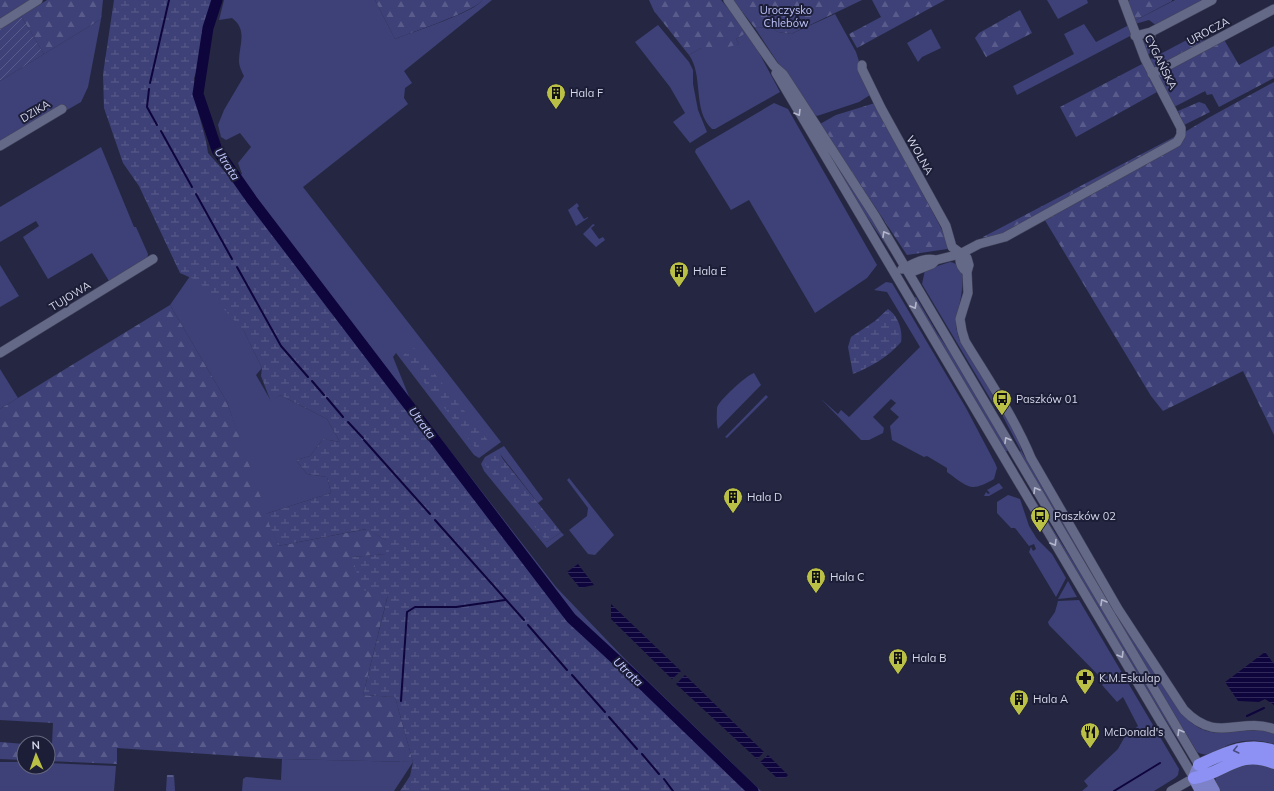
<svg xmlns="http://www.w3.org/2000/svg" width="1274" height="791" font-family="Mulish,sans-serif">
	<defs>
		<pattern id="forest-firs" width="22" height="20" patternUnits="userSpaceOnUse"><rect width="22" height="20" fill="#3e4177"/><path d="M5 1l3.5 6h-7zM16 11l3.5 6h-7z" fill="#595c8a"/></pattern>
		<pattern id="wetland-marsh" width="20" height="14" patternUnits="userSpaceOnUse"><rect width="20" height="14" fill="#3e4177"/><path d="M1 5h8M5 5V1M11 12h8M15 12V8" fill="none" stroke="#595c8a"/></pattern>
		<pattern id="garden-furrows" width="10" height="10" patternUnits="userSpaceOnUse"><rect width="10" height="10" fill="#3e4177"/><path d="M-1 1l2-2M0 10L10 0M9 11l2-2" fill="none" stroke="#595c8a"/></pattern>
		<pattern id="water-rules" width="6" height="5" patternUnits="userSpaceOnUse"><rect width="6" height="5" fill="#0f053d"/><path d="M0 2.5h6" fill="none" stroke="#312959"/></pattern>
	</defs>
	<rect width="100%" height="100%" fill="#252742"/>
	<path fill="#3e4177" d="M224,0H375L395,39C410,33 478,11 482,0H492L404,71L412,83L405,88L404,98L408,104L303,187L501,442L479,458L474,455L396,353L393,357L410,399L556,587L623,657L761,791H746L640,685L573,622L535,577L386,379L327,307L232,180L242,174L238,163L251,147L240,133L226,140L221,137L218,125L224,110L244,76C242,72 239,66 239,61C239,45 248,30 232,18L219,20Z
		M1047,0H1087L1088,3L1058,19Z
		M1175,0H1207L1157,26L1149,20L1135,24L1134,21Z
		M835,14L856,52L870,95L859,102L817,116L809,110L755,28L771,27L778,32L791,34Z
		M101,19L88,87L81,102L67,110L64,105L0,143V81Z
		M1084,24L1096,42L1129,25L1132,35L1017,95L1013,86L1074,54L1064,34Z
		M658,25L689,62L693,70V84L698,110L707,132L690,143L673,122L685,113L670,87L635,42Z
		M931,29L941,48L922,57L918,62L907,43Z
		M748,32L780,92L715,129H712C692,110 704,76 689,55L701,48L739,44L736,39Z
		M774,103L788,109L877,265L867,278L815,313L749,200L731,210L695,152L696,149Z
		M101,147L134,227H136L148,254L147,259L109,281L92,253L48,279L23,237L39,226L36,221L0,242V207Z
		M832,160L870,214L896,260L853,196Z
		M577,203L579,206L577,208L584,219L588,217V218L576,226L568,210Z
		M593,224L595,225L591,228L599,239L603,237L605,240L596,247L583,234Z
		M950,262C976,266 953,314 957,331C959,343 968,354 974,364C991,392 1014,421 1022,452L1112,605L1181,712C1212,750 1236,722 1274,733V744C1261,740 1248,739 1234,743C1221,746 1210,760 1197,752L1018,453L1021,451L998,407L991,400L922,284L925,270Z
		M0,265L19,296L0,307Z
		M195,269L244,331L262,368L256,375L271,401L280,395L327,419L340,442L323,439L310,456L296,460L307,474L327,477L331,493L265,514L227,402L170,305Z
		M886,282L892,283L966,408L995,463L997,468L994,479C970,493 968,487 947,472V468L927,456L924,457L892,440L890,426L899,417L890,409L896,403L891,399L873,417L884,428L883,433L869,440H861L821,399L838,414L841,410L849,417L920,347L887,292L874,290Z
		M916,297L937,333L953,356L1009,450L1005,452L913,298Z
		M0,369L18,398L0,409Z
		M754,373L761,385L718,429C716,422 717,413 717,408C718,401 747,375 754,373Z
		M766,395L768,397L727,438L725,437Z
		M504,446L543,499L538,503L500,454L547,542L561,532L564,535L547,548L484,471L481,464L485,457Z
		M569,478L614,535L595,555L588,554L569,530L587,516L588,508L567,480Z
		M999,483L1003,488L989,496H984L986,492L988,494L990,493L987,490Z
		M1024,483L1116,630L1194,765L1146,689Z
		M1008,495L1020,499L1029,526L1037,539L1052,554L1066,578L1056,597L1029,552L1031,547L1033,551L1036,549L1034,544L1029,546L1015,528H1011L997,513V502Z
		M1068,581L1077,597L1058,599Z
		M1079,600L1179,769L1178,775L1175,778L1154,791H1082L1088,786L1084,781L1118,749L1124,738L1138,726L1123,697L1117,702L1102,685L1105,682L1049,625L1048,622L1055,612L1058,601Z
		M282,759L413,762L394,791H242L243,779L246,777L281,780Z
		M0,762H24V767H48V763L116,766L114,791H0Z
		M1239,762L1274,766V791H1219L1215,781L1217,775Z"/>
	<path fill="url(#forest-firs)" d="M0,0H32L0,20Z
		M47,0H103L101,19L44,54L21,16Z
		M375,0H482C478,10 410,33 395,39Z
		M649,0H721L748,32L736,39L739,44L717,50L701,48L689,55L654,11Z
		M733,0H862L791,34L778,32L771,27L755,28Z
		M872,0H945L857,48L849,34L881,17Z
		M1130,0H1172V1L1134,21L1127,1Z
		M1020,10L1032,33L986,57L975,38L979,33Z
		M1156,33L1155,51L1146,55L1141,41Z
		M1200,33L1206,43L1154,71L1149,60Z
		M1223,38L1239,65L1274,46V78L1219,107L1212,94L1207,95L1205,91L1174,107L1157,76Z
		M1144,63L1157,92L1076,137L1060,107Z
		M1274,82V435L1243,371L1163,411L1151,396L1043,217L1210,117Z
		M1199,102L1205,104L1210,112L1184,125L1178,111Z
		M875,103L949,243L947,249L907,255L820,124L836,115Z
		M1176,136L1175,140L1015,229L984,239L983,237Z
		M170,305L227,402L278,546L367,529L386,540V554L352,557L388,594L363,695L395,697L413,762L282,759L117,748V764L48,761V745H52L53,723L0,720V409Z
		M0,742L24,744V760L0,759Z
		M167,775H174L175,791H166Z"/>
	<path fill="url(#wetland-marsh)" d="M114,0H213L198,67L194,78L196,104L206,141L208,153L232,180L327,307L386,379L535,577L573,622L640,685L746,791H400L410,776L413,762L395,697L363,695L388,595L362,590L352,557L386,554V540L366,529L278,546L265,514L331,493L327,477L307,474L296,460L310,456L323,439L340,442L327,419L280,395L271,402L261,376L262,368L244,331L198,281L180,273L139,186L123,163L104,108L103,74Z
		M888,309C898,316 903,330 901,342C889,356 871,367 853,374L848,347L851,337L875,321Z
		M414,348L490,443L479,451L477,450L403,355Z
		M498,453L561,532L547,542L485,465L486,462Z"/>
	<path fill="url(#garden-furrows)" d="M21,16L44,54L0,81V28Z"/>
	<path fill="url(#water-rules)" d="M578,564L594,585L580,588L567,572Z
		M611,604L681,671L672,679L611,619Z
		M1265,652L1274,664V705L1265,699L1259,702L1238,701L1225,682Z
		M685,675L764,752L757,759L676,684Z
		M768,755L788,775L785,778H777L760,762Z"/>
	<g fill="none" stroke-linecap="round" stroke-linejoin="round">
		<path stroke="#0f053d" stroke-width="2" d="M150,83L169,0
			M149,89L147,107L157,125
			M161,131L192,187
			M196,194L232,259
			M237,267L281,346L308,377
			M312,381L324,395
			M327,398L343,417
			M348,422L363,438
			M364,440L430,514
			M435,520L524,620
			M528,625L567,670
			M572,675L605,712
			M401,701L407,612L415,607H456L505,600
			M1247,716L1264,708
			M609,717L637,749
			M642,754L659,774
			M664,779L673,791
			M1114,791L1160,763"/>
		<path stroke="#0f053d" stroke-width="11" d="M217,0L208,28L198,94L217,150L252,200L571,618L635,677L753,791"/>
		<g stroke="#43435a" stroke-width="10">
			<path id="minor" d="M728,0L774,66L783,74L875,216L1199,765
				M0,24L38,0
				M1135,36L1151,32L1212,0
				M862,65V69L881,108L946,226L952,247L967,258L969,265L967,272L968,293L960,319L962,331L965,341C988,379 1014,417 1031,458L1118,609L1184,710C1218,745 1239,716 1274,729
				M776,73L1194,778L1171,791
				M1152,74L1274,9
				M0,146L62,109
				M960,254C959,262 961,268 967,272
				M905,268L914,271L932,264L936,260L960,254L979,244L1005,237L1177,142L1181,135V128L1145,59L1123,0
				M902,269C914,264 923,257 936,260
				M0,353L153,259"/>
		</g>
		<g stroke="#43435a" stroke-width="13">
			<path id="major" d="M1200,766L1214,791
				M1197,770L1194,778L1201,791"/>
		</g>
		<g stroke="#43435a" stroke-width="13">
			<path id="highway" d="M1199,765C1223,754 1247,741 1274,751
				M1194,778C1225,774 1237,748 1274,763"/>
		</g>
		<use href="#minor" stroke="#656988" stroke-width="9"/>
		<use href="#major" stroke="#7c81c8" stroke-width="12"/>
		<use href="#highway" stroke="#8c91f3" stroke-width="12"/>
	</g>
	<defs><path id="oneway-chevron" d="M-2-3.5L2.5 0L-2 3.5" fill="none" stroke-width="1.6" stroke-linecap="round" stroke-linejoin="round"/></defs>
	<g stroke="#b4b7cd">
		<use href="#oneway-chevron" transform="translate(798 113) rotate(59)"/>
		<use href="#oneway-chevron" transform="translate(885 234) rotate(-120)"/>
		<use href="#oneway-chevron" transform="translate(914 306) rotate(60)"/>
		<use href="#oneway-chevron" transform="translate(1007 440) rotate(-120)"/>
		<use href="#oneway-chevron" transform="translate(1036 490) rotate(-121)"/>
		<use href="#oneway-chevron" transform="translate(1054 543) rotate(59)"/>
		<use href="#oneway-chevron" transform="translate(1103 602) rotate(-120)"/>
		<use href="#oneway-chevron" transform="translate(1121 655) rotate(59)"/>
		<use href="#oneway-chevron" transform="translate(1180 732) rotate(-121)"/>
	</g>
	<use stroke="#494b82" href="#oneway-chevron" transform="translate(1236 750) rotate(166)"/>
	<defs>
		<g id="building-pin" transform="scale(1)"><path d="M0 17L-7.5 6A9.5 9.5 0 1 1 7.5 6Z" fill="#bac045" stroke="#1c1d37"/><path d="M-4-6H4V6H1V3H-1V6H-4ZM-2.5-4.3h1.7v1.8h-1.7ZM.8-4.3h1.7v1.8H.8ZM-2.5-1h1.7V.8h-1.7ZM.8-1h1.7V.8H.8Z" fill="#111"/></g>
		<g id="bus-pin" transform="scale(1)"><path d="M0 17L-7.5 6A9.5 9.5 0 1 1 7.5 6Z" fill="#bac045" stroke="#1c1d37"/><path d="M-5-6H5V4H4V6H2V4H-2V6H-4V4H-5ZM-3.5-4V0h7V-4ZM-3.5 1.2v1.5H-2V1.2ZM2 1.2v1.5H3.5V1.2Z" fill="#111"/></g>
		<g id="pharmacy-pin" transform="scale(1)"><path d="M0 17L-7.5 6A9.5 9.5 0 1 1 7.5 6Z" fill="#bac045" stroke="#1c1d37"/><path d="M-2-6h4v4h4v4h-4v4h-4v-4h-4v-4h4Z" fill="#111"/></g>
		<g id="restaurant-pin" transform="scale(1)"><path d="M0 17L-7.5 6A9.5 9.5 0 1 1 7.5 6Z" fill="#bac045" stroke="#1c1d37"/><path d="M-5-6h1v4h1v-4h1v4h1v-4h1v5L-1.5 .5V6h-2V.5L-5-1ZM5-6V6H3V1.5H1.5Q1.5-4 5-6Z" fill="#111"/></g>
	</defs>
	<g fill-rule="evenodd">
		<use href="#building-pin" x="556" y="93"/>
		<use href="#building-pin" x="679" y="271"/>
		<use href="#bus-pin" x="1002" y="399"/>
		<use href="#building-pin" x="733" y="497"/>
		<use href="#bus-pin" x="1040" y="516"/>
		<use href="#building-pin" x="816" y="577"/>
		<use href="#building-pin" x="898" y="658"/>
		<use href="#pharmacy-pin" x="1085" y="678"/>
		<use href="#building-pin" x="1019" y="699"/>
		<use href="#restaurant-pin" x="1090" y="732"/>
	</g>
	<g text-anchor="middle" stroke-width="4" stroke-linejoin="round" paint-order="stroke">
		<g font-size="11" fill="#bec4fa" stroke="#1c1d37">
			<text x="786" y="14">Uroczysko<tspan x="786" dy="13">Chlebów</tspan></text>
		</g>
		<g font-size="11" fill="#d6d8ea" stroke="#1c1d37">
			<text transform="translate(1208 31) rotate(-28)" y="4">UROCZA</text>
			<text transform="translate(1161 62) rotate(64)" y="4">CYGAŃSKA</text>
			<text transform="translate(35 111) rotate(-31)" y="4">DZIKA</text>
			<text transform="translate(920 155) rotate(61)" y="4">WOLNA</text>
			<text transform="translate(70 296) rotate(-32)" y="4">TUJOWA</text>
		</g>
		<g font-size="11" fill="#d6d8ea" stroke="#1c1d37" text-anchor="start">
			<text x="570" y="97">Hala F</text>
			<text x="693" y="275">Hala E</text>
			<text x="1016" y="403">Paszków 01</text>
			<text x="747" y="501">Hala D</text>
			<text x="1054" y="520">Paszków 02</text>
			<text x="830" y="581">Hala C</text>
			<text x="912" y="662">Hala B</text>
			<text x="1099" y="682">K.M.Eskulap</text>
			<text x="1033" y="703">Hala A</text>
			<text x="1104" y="736">McDonald's</text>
		</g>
		<g font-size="12" font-style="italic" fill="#c0c6fd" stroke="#1c1d37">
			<text transform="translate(227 164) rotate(57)" y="4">Utrata</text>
			<text transform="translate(422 423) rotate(53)" y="4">Utrata</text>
			<text transform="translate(628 672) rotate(44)" y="4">Utrata</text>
		</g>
	</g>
	<g transform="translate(36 755) rotate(358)"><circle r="19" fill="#1c1d37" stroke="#66687f"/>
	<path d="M0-3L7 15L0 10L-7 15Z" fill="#bac045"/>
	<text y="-6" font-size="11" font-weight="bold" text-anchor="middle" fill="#d6d8ea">N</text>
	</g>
</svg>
